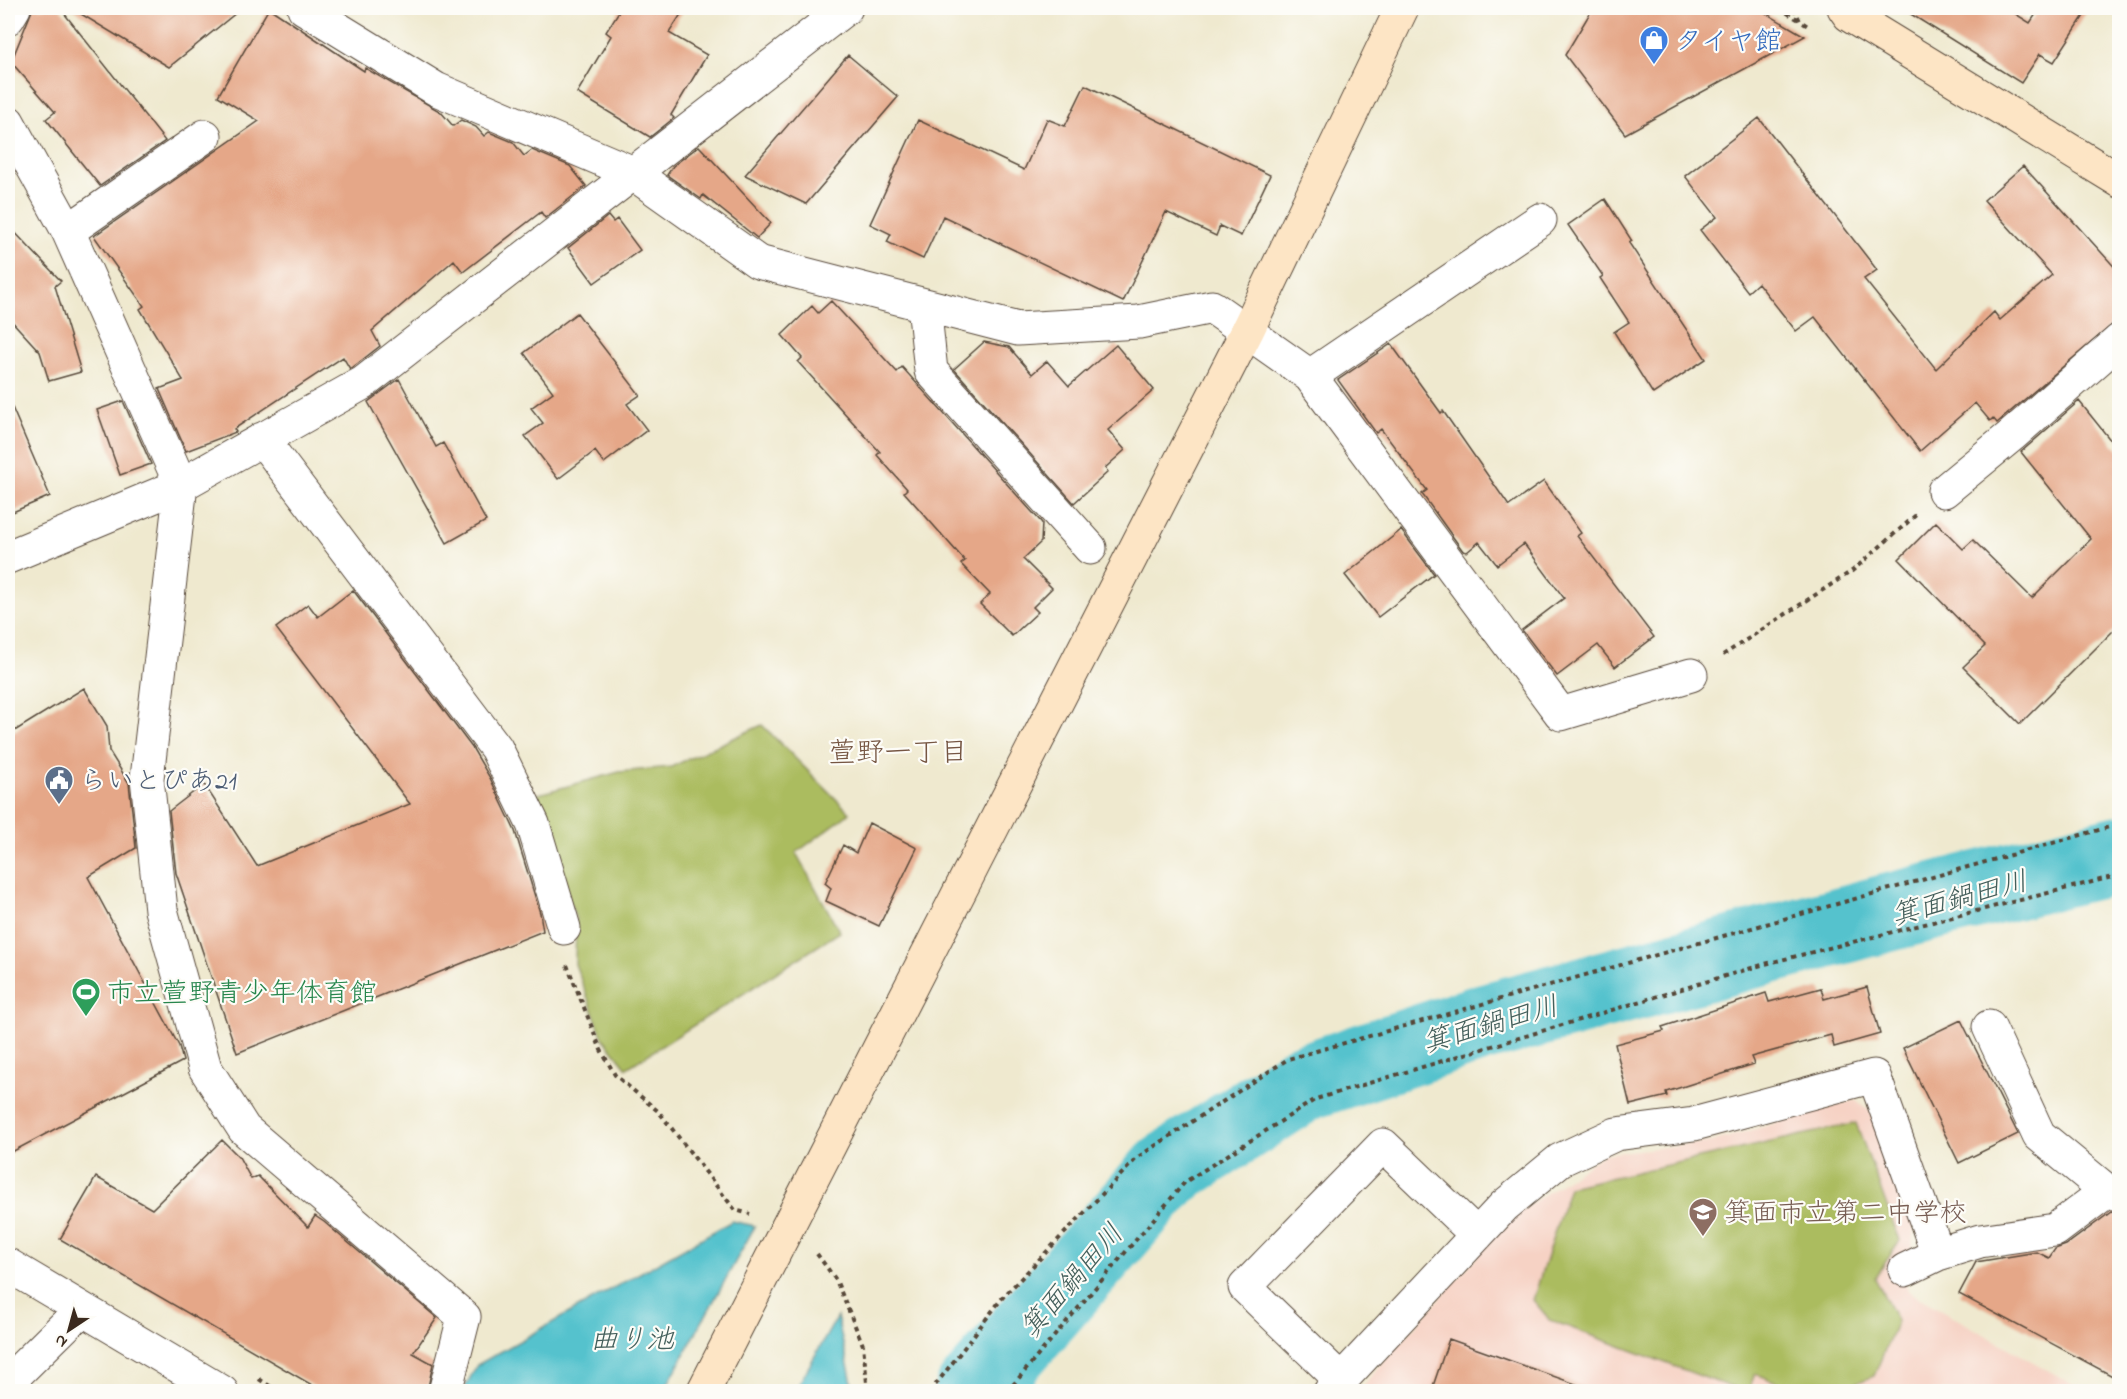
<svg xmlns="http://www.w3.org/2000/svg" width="2127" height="1399" font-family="'Indie Flower','Klee One',sans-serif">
	<rect width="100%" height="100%" fill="#fdfcf7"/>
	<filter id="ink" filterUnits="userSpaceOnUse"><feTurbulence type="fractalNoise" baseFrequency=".0167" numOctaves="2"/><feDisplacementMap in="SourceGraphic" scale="12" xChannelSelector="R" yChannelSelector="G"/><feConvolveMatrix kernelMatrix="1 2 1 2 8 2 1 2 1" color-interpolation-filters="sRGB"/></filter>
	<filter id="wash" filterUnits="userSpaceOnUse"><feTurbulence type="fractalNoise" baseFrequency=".008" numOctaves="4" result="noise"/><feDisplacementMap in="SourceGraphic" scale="24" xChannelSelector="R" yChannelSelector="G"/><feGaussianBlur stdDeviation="1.35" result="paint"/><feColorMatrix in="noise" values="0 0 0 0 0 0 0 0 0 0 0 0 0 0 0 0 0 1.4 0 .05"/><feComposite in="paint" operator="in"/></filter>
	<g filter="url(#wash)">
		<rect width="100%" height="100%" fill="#efe9cf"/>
		<path fill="#f6d2c4" d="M1855,1100L1871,1112L1915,1224L1911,1250L1893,1260L1909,1292L2085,1391L1357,1392L1513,1216L1604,1154L1711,1142Z"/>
		<path fill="#abbc5f" stroke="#73733e" stroke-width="1.5" d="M762,725L850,813L796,853L840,932L627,1068L603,1038L575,964L576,920L535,795L619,772L671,767Z
			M1856,1123L1900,1241L1875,1278L1897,1321L1874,1376L1835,1391L1804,1392L1755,1374L1748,1391H1741L1550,1320L1533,1300L1569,1187Z"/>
		<path fill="#55c2cd" stroke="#487676" stroke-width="1.5" d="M732,1221L755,1226L664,1391H463L477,1365Z
			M837,1317L854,1391H795Z"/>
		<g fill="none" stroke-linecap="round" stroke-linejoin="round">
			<path stroke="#55c2cd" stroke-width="78" d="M973,1392L1167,1171L1305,1082L1482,1023L1891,912L2120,854"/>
		</g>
		<g id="blocks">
			<path fill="#e5a788" d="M33,8H60L165,141L100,186L46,119L55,112L11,62Z
				M71,8H242L169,67Z
				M269,8L364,71L365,68L441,112L453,126L461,120L476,127L484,136L489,132L513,142L524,156L532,150L570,166L586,186L545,218L541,212L463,272L454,260L372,331L380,346L353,367L350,369L343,357L234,429L236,432L186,451L159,389L183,380L140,309L144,306L94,236L259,121L218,96Z
				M621,8H685L669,33L707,55L671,115L674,118L650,137L577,93L611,36L606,32Z
				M1593,8H1757L1805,36L1625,134L1565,55Z
				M1901,8H2006L2030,23L2040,8H2089L2054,62L2040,54L2021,83Z
				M848,55L898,97L806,204L745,175Z
				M1085,85L1270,175L1241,236L1220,226L1216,236L1166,212L1123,302L943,216L923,259L887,242L891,234L870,224L918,120L1024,170L1047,119L1065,126Z
				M1759,118L1877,270L1864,279L1936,369L1994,312L2000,320L2052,275L1984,200L2023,166L2120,273V318L1997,423L1993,418L1990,421L1975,403L1920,451L1815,317L1796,331L1758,283L1748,292L1700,230L1717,217L1685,176Z
				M699,146L771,223L757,238L703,195L701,199L667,175L673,166Z
				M1605,199L1632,241L1629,243L1706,359L1653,394L1614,332L1629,322L1600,278L1603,276L1568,225Z
				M608,216L613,222L617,219L640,250L594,283L568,248Z
				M8,225L61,281L55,286L81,372L49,381L40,352L8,317Z
				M831,301L897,372L902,367L1042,523L1041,542L1023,559L1052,588L1033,607L1038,612L1012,636L980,604L990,594L961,564L965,561L904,492L907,489L877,455L880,452L798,362L802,358L782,335L812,306L818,313Z
				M577,313L640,395L627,404L647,430L604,463L595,451L558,479L525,436L543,423L531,408L553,392L524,353Z
				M984,342L1009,347L1032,374L1047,361L1069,386L1116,345L1154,390L1108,430L1125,450L1105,468L1108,472L1074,503L954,369Z
				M1391,344L1441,413L1443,411L1509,506L1544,481L1581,533L1577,536L1654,637L1615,667L1598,645L1557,676L1522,630L1564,598L1524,544L1497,565L1479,542L1467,552L1463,551L1422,494L1427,490L1381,429L1376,433L1338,380Z
				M399,379L436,447L443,443L486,521L447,543L368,402Z
				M8,398L50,496L8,514Z
				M123,401L151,464L120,475L97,410Z
				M2079,401L2120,452V624L2020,724L1963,667L1985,646L1899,559L1936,522L1963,549L1973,540L2032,598L2091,539L2021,452Z
				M1401,530L1434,574L1378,617L1345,575Z
				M353,590L473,749L490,778L515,831L540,913L543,931L237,1053L176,873L169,811L204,784L257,866L410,804L276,628L308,604L318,617Z
				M84,688L107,726L109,751L129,783L136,848L88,877L179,1046L183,1061L8,1154V735Z
				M869,823L917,848L879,926L826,901L831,888L825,883L843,845L856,853Z
				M1867,987L1880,1034L1834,1047L1831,1035L1751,1057L1754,1064L1666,1092L1667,1096L1630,1105L1615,1044L1664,1031L1662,1027L1766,993L1769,1002L1821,988L1824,999Z
				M1961,1020L2018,1134L1959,1163L1903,1048Z
				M222,1140L239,1157L251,1179L258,1176L308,1227L315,1216L324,1222L437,1318L413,1353L433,1364L427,1392H324L60,1239L96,1177L152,1209Z
				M2111,1212L2120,1213V1380L1959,1294L1976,1262L2037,1252L2049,1258L2055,1249L2066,1245Z
				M1449,1339L1584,1387L1583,1392H1431Z"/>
		</g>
	</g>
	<g filter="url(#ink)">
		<use href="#blocks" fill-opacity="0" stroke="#564739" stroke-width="1.5"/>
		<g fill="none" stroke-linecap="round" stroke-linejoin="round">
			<g stroke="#564739" stroke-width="35">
				<path id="street" d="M304,8L436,89L631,172L758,262L1018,329L1139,322L1212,307L1310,376L1561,714L1691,675
					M8,18L14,8
					M8,122L68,231L181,485L147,778L161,910L205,1068L244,1129L464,1317L445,1392
					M68,231L205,136
					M924,305L931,371L1090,548
					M1310,376L1540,220
					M262,439L496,748L533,824L564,928
					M1944,491L2012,435L2120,340
					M8,557L181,485L363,383L846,8
					M1989,1027L2039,1135L2107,1191L2120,1195
					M8,1265L222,1392
					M1905,1270L1938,1254L1980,1241L2055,1230L2107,1191
					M1341,1380L1245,1287L1383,1145L1477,1235
					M8,1382L82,1309
					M1330,1392L1504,1206L1560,1160L1616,1134L1694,1124L1874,1076L1938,1254"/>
			</g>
			<g stroke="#564739" stroke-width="35">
				<path id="secondary" d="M1844,8L1849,15L2120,181
					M703,1392L1247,331L1402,8"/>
			</g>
			<path stroke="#564739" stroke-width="4" stroke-dasharray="4.5 4.5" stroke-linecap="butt" d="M1779,8L1799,20
				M1794,8L1800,21L1808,26
				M1723,655L1852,571L1916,515
				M567,965L601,1050L615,1075L659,1112L735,1210L750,1214
				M817,1254L836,1280L863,1345L868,1392
				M259,1379L279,1392
				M930,1392L1003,1297L1138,1157L1288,1059L2120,824
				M1007,1392L1185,1182L1316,1099L1765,964L2120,875"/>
			<use href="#street" stroke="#fff" stroke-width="33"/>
			<use href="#secondary" stroke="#fde5c5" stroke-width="33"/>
		</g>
	</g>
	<defs>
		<g id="shop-pin" transform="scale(1.5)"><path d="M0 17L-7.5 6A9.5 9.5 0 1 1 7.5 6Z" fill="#3f7fe0" stroke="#fdfcf7"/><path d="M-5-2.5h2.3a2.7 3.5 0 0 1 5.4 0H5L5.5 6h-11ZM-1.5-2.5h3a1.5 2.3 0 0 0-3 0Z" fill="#fff"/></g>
		<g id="civic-pin" transform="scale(1.5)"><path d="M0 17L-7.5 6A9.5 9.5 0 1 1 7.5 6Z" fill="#5c6f8a" stroke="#fdfcf7"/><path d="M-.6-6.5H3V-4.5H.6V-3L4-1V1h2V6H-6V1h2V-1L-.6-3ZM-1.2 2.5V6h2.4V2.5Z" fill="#fff"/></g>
		<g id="stadium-pin" transform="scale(1.5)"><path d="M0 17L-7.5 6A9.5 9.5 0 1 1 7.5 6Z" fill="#2e9e5b" stroke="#fdfcf7"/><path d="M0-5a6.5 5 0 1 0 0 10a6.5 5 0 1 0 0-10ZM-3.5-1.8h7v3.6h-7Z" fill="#fff"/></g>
		<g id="school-pin" transform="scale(1.5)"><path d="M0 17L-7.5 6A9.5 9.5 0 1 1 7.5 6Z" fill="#8d6e63" stroke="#fdfcf7"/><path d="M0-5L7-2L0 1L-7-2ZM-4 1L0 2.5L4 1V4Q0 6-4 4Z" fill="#fff"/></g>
	</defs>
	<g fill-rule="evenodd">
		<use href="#shop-pin" x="1654" y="40"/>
		<use href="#civic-pin" x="59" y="780"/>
		<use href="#stadium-pin" x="86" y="992"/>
		<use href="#school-pin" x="1703" y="1212"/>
	</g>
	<g text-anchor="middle" stroke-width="4.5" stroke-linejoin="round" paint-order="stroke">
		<g font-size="27" fill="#366cbe" stroke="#fdfcf7" text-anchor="start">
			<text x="1675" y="49">タイヤ館</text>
		</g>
		<g font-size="27" fill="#4e5e75" stroke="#fdfcf7" text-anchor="start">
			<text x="80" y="789">らいとぴあ21</text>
		</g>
		<g font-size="27" fill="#27864d" stroke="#fdfcf7" text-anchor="start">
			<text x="107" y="1001">市立萱野青少年体育館</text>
		</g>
		<g font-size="27" fill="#785e54" stroke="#fdfcf7" text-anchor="start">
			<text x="1724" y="1221">箕面市立第二中学校</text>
		</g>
		<g font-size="28" fill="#765643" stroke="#fdfcf7">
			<text x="898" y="761">萱野一丁目</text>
		</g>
		<g font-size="28" font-style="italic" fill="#445f5b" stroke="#fdfcf7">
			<text transform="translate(1959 897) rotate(-15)" y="10">箕面鍋田川</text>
			<text transform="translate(1490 1023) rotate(-16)" y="10">箕面鍋田川</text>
			<text transform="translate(1071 1280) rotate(-49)" y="10">箕面鍋田川</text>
			<text x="632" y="1348">曲り池</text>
		</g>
	</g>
	<rect width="2127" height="1399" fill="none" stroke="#fdfcf7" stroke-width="30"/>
	<g transform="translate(69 1330) rotate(216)" stroke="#fdfcf7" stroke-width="4.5" paint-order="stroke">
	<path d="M0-4.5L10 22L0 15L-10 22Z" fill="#3b2a1e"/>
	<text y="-9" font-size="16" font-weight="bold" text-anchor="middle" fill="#3b2a1e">N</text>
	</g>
</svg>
